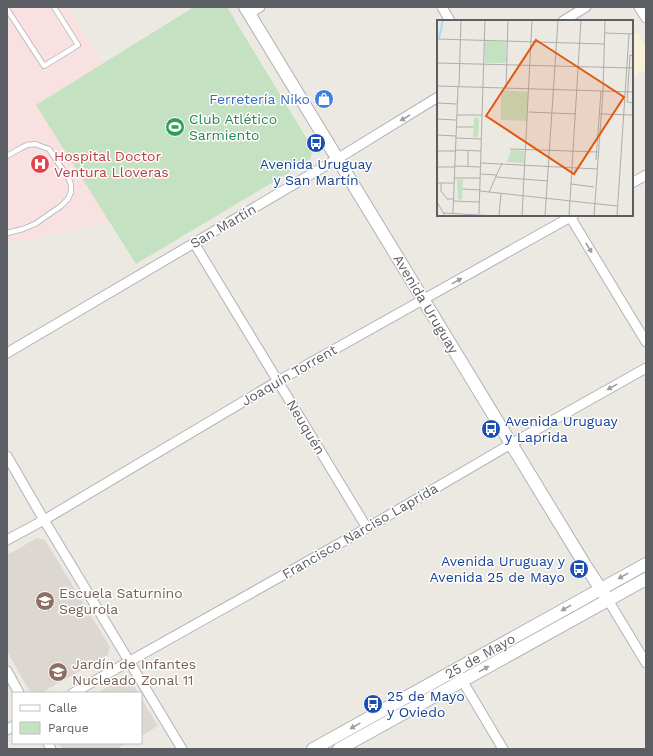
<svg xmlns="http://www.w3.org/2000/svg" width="653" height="756" font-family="'Work Sans',sans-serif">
	<rect width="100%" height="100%" fill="#ece9e3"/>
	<path fill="#f9f0da" d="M638,33L646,47V69L632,78V37Z"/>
	<path fill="#dcd8d1" d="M37,538L45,540L110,647L108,655L41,693L30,692L7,651V555Z
		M122,679L131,681L138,693H97Z
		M141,698L158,726L141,736Z
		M59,743H127L116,749H63Z"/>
	<path fill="#f8e1e0" d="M7,7H67L103,64L37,105L110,223L7,243Z"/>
	<path fill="#c4e1c2" d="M194,7H227L313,149L310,160L136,264L36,105Z
		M587,603V605L473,668L472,667Z"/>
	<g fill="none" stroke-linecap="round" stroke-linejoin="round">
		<g stroke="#b0b3b7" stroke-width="6">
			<path id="lane" d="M7,9L44,66L78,45L54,7
				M7,156L21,148L27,145L35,144L49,149L69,179L71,185V192L68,199L61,206L35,224L23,229L7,233"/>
		</g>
		<g stroke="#b0b3b7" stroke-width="11">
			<path id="street" d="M442,7L450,21
				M639,7L646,18
				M249,14L260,7
				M563,21L586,7
				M632,183L646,175
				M569,215L646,342
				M194,243L367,528
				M7,353L337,159L438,97
				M7,456L44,520L182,749
				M7,540L44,520L278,381L574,215
				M608,600L646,663
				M456,670L503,749
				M7,671L19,693
				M73,693L367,528L511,444L646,368
				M7,730L13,726
				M48,743L51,749"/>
		</g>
		<g stroke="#afb2b6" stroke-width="14">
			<path id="secondary" d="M245,7L585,565L608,600
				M313,749L646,564
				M339,749L646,579"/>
		</g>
		<use href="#lane" stroke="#fff" stroke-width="4.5"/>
		<use href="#street" stroke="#fff" stroke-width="9"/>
		<use href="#secondary" stroke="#fff" stroke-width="12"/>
	</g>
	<defs><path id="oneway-solid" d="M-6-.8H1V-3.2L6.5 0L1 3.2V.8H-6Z"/></defs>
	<g fill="#9d9ea1">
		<use href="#oneway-solid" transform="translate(405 118) rotate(149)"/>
		<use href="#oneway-solid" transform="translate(589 248) rotate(59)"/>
		<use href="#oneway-solid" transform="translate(457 281) rotate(-29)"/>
		<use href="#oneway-solid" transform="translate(612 387) rotate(151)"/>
		<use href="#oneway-solid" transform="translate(623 576) rotate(151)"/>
		<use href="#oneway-solid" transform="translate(566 608) rotate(151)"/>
		<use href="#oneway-solid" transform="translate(484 669) rotate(-29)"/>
		<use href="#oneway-solid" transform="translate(355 726) rotate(151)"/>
	</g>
	<defs>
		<g id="shop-disc" transform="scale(1)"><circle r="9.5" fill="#3f7fe0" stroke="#fff"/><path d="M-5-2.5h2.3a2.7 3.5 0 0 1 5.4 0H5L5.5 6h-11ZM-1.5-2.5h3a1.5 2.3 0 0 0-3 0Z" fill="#fff"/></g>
		<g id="stadium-disc" transform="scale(1)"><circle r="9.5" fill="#2e9e5b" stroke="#fff"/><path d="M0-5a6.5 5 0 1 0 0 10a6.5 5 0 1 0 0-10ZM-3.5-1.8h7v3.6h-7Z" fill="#fff"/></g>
		<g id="bus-disc" transform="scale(1)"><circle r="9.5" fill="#1a4fb4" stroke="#fff"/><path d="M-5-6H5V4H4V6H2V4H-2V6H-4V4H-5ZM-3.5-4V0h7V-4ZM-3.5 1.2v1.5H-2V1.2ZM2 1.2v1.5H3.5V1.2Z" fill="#fff"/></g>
		<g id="hospital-disc" transform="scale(1)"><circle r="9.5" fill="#e0444e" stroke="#fff"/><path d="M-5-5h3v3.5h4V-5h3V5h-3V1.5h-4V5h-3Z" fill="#fff"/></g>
		<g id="school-disc" transform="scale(1)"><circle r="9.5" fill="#8d6e63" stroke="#fff"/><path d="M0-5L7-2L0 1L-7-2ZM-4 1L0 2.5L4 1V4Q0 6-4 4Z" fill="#fff"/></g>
	</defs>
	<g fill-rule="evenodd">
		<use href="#shop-disc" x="324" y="99"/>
		<use href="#stadium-disc" x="175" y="127"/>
		<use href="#bus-disc" x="316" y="143"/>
		<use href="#hospital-disc" x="40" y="164"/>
		<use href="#bus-disc" x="491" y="429"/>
		<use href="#bus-disc" x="579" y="569"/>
		<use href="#school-disc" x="45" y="601"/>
		<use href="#school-disc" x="58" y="672"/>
		<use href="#bus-disc" x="373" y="704"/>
	</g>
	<g text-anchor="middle" stroke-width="3" stroke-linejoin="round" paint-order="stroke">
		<g font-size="14" fill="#366cbe" stroke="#fff" text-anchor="end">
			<text x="310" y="104">Ferretería Niko</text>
		</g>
		<g font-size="14" fill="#27864d" stroke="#fff" text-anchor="start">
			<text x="189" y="124">Club Atlético<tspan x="189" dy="16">Sarmiento</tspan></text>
		</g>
		<g font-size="14" fill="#be3a42" stroke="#fff" text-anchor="start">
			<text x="54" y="161">Hospital Doctor<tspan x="54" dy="16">Ventura Lloveras</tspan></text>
		</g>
		<g font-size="14" fill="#164399" stroke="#fff" text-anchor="start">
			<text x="316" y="169" text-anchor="middle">Avenida Uruguay<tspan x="316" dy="16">y San Martín</tspan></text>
			<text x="505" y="426">Avenida Uruguay<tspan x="505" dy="16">y Laprida</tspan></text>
			<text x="565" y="566" text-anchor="end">Avenida Uruguay y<tspan x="565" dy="16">Avenida 25 de Mayo</tspan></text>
			<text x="387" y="701">25 de Mayo<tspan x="387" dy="16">y Oviedo</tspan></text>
		</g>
		<g font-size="14" fill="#5b5e62" stroke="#fff">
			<text transform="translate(223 226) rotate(-30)" y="5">San Martín</text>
			<text transform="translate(426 304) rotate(59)" y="5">Avenida Uruguay</text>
			<text transform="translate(289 375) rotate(-30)" y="5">Joaquín Torrent</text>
			<text transform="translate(306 427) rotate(59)" y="5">Neuquén</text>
			<text transform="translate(360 531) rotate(-30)" y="5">Francisco Narciso Laprida</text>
			<text transform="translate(480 656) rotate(-29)" y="5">25 de Mayo</text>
		</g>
		<g font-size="14" fill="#785e54" stroke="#fff" text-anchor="start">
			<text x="59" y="598">Escuela Saturnino<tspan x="59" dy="16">Segurola</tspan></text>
			<text x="72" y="669">Jardín de Infantes<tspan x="72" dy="16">Nucleado Zonal 11</tspan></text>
		</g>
	</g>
	<g transform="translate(437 20)">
		<rect width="196" height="196" fill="#ece9e3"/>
		<path d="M48,21L69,22V43H48ZM64,70L91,72L90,101L64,100ZM37,97L42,98L41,117H36ZM74,130L87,131V143L70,142ZM26,159L25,180L21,179L20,160Z" fill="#c4e1c2"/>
		<path fill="none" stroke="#aad9f5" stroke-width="2" d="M2,18L6,0"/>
		<path fill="none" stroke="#aeadab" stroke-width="1" d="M168,13L196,14M0,19L167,24M196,36L193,35L190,82L196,83M0,43L196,48M0,66L166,71L168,0M22,67L24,0M69,68L71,0M0,83L20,84M92,92L139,94M163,94L196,95M20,95H45M0,99L19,100M19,107H36M0,115L19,116M19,118L44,119M73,129L161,132M19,130L44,131M0,131H18M159,140L164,71M44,143L160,149M18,146L43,147M31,146V130M0,147H18M43,154L60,155M59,157L111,161M18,158H43M0,163H17M4,163V171L10,179H17M134,164L157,167M26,169L43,170M43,171L180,186M52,172L65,143M17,181L42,182M0,182L8,196M6,193L59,196M16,193L21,67M42,194L48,0M62,196L64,173M85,196L95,0M108,196L121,0M132,196L144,0M157,196L166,71L196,72M180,196L192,14"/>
		<path fill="#e15910" fill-opacity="0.15" stroke="#e15910" stroke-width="2" d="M99,20L187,77L137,154L49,96Z"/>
		<rect width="196" height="196" fill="none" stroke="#5b5e62" stroke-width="2"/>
	</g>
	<rect width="653" height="756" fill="none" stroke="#5b5e62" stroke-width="16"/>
	<rect x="12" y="692" width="130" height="52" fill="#ffffff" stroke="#bdbfc0"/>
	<rect x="20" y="705" width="20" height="6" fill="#ffffff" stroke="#bdbfc0"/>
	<text x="48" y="712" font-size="12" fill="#5b5e62">Calle</text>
	<rect x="20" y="722" width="20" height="12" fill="#c4e1c2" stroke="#bdbfc0"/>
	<text x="48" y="732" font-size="12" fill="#5b5e62">Parque</text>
</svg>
